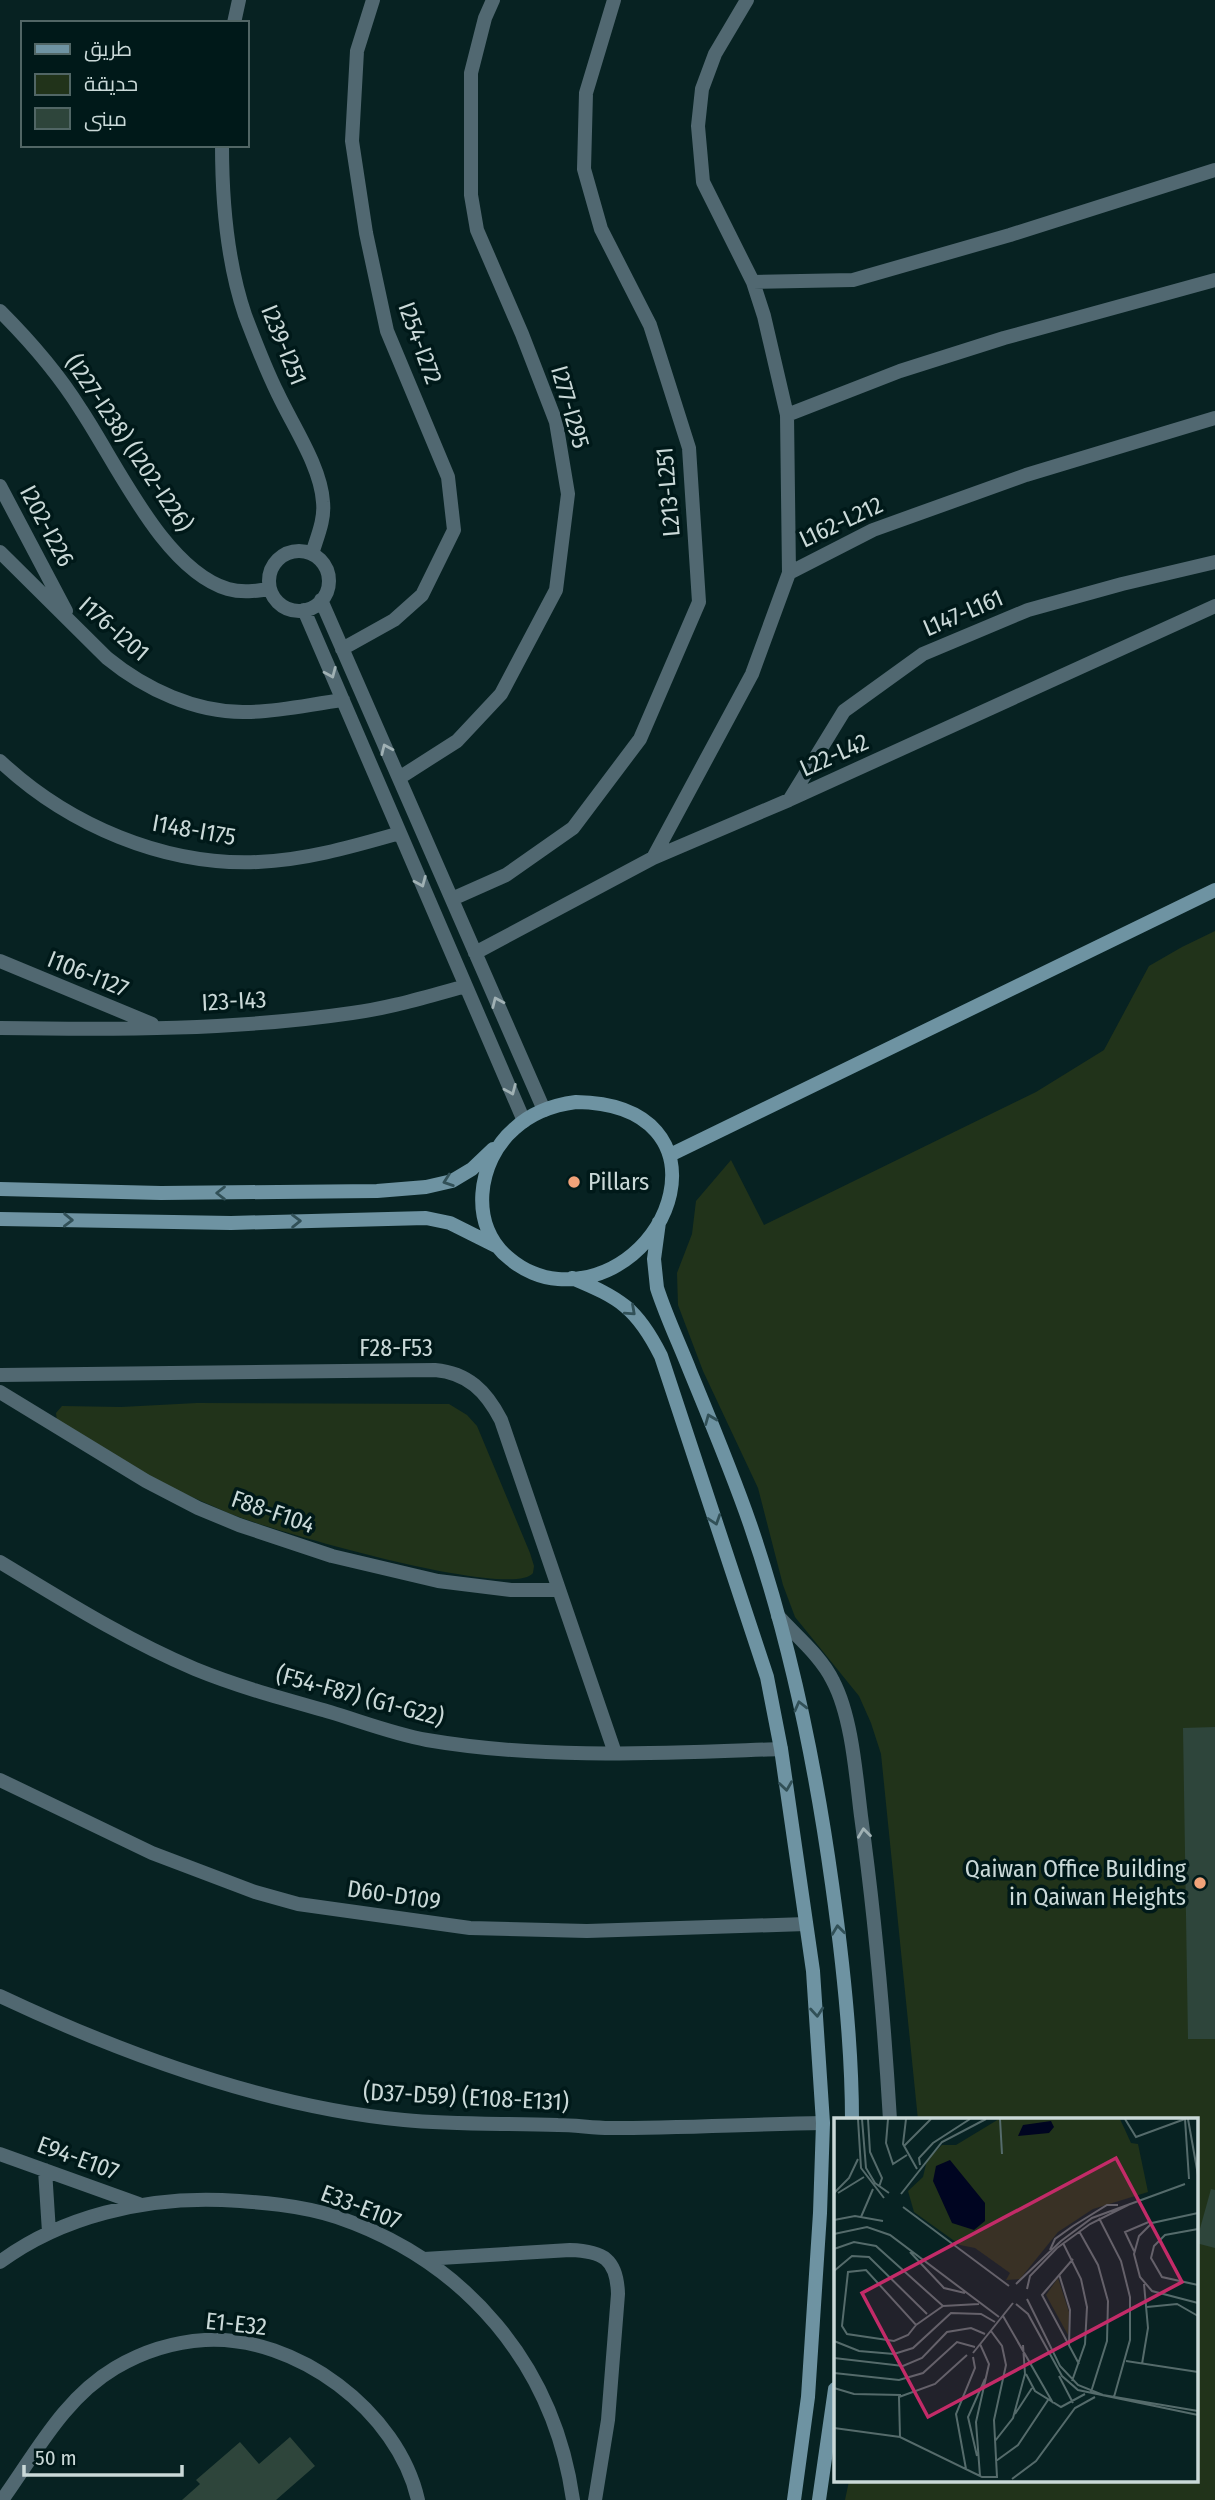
<svg xmlns="http://www.w3.org/2000/svg" width="1215" height="2500" font-family="'Fira Sans Condensed',Cairo,sans-serif">
	<rect width="100%" height="100%" fill="#072222"/>
	<path fill="#21331a" d="M1215,931V2500H845L849,2481H1196V2120H918L881,1754L871,1723L859,1696L795,1617L783,1585L758,1488L703,1371L678,1305L677,1273L692,1234L696,1201L731,1160L764,1225L1036,1092L1104,1050L1149,966L1182,947Z
		M197,1403L449,1404L467,1415L477,1426L530,1553L534,1566L533,1573C512,1601 262,1528 226,1512C192,1497 157,1482 125,1464C101,1451 79,1436 57,1422L56,1413L62,1406L121,1407Z"/>
	<path fill="#2e453b" d="M1215,1727V2039H1188L1183,1728Z
		M1211,2189L1215,2190V2248L1196,2243Z
		M290,2437L315,2466L276,2500H182L200,2484L196,2480L240,2442L259,2464Z"/>
	<g fill="none" stroke-linecap="round" stroke-linejoin="round">
		<path stroke="#516871" stroke-width="14" d="M747,0L715,54L702,89L698,126L703,182L753,282L764,316L787,415L789,573
			M234,23L239,0
			M222,145C222,201 227,262 245,315C255,341 265,368 278,394C293,426 321,467 323,502C325,520 317,537 312,554
			M753,282L853,280L1010,235L1215,170
			M0,311C31,342 58,373 81,410C117,464 164,570 228,589C242,593 256,591 270,589
			M787,415L900,371L1004,338L1215,280
			M0,486L66,611
			M269 581a30 30 0 1 1 60 0a30 30 0 1 1-60 0Z
			M0,552L107,658C145,689 196,713 246,712C278,712 311,704 343,700
			M321,600L544,1110
			M304,610L524,1121
			M342,649L394,620L422,595L454,530L448,477L387,331L366,233L352,141L357,51L373,0
			M0,761C68,825 164,866 258,862C307,860 354,846 400,833
			M399,778L457,741L501,694L556,590L568,494L556,422L522,334L477,230L471,195V73L485,18L493,0
			M790,799L844,711L923,654L1028,610L1122,584L1215,562
			M653,858L752,674L789,573L873,530L1026,475L1215,418
			M452,899L506,875L573,828L640,739L699,602L689,448L650,325L601,229L584,169L586,93L614,0
			M475,953L653,858L789,800L1215,606
			M0,961L152,1024
			M0,1028C117,1030 236,1030 352,1013C391,1008 428,996 466,986
			M0,1375L435,1370C468,1373 486,1391 501,1420L615,1753
			M0,1392L146,1481L198,1508L239,1525L332,1556L438,1581L511,1590H559
			M0,1562C63,1600 126,1640 195,1669C239,1687 284,1699 330,1712C363,1722 394,1734 427,1740C544,1760 663,1753 781,1749
			M778,1616C796,1636 821,1656 833,1681C852,1717 856,1776 861,1816C875,1917 884,2019 890,2120
			M0,1780L152,1853L255,1892L298,1904L470,1928L587,1931L806,1924
			M0,1996C123,2054 267,2107 404,2120C455,2125 506,2123 558,2125C575,2125 593,2128 610,2128C681,2128 752,2124 823,2123
			M0,2154L139,2204
			M45,2170L49,2232
			M424,2259L570,2250C603,2251 617,2259 618,2294L608,2420L595,2500
			M0,2262C62,2216 145,2197 222,2200C260,2202 300,2205 337,2217C466,2261 554,2365 573,2500
			M2,2500C36,2453 63,2399 115,2368C142,2352 172,2342 205,2340C296,2335 398,2411 418,2500"/>
		<path stroke="#6e93a2" stroke-width="14" d="M576,1102C734,1104 675,1286 558,1279C541,1278 523,1270 510,1259C468,1227 477,1161 514,1129C531,1113 553,1105 576,1102Z
			M670,1155L1215,890
			M0,1189L161,1193L377,1191L426,1187L452,1181L472,1169L493,1149
			M0,1219L231,1223L426,1218L450,1223L496,1246
			M659,1222L654,1259L657,1288C666,1316 679,1343 690,1371C711,1422 732,1472 750,1524C790,1640 815,1762 832,1884C843,1962 852,2041 852,2120
			M572,1278C620,1298 637,1308 661,1356L767,1677L781,1749L813,1971L823,2123L820,2213L808,2397L794,2500
			M819,2500L835,2389"/>
	</g>
	<defs><path id="oneway-chevron" d="M-2-3.5L2.5 0L-2 3.5" fill="none" stroke-width="1.6" stroke-linecap="round" stroke-linejoin="round" transform="scale(1.75)"/></defs>
	<g stroke="#a0b1b4">
		<use href="#oneway-chevron" transform="translate(331 673) rotate(67)"/>
		<use href="#oneway-chevron" transform="translate(386 749) rotate(-114)"/>
		<use href="#oneway-chevron" transform="translate(421 882) rotate(67)"/>
		<use href="#oneway-chevron" transform="translate(497 1002) rotate(-114)"/>
		<use href="#oneway-chevron" transform="translate(511 1090) rotate(67)"/>
		<use href="#oneway-chevron" transform="translate(864 1833) rotate(-97)"/>
	</g>
	<g stroke="#315057">
		<use href="#oneway-chevron" transform="translate(448 1181) rotate(161)"/>
		<use href="#oneway-chevron" transform="translate(221 1193) rotate(180)"/>
		<use href="#oneway-chevron" transform="translate(68 1220) rotate(1)"/>
		<use href="#oneway-chevron" transform="translate(296 1221) rotate(-1)"/>
		<use href="#oneway-chevron" transform="translate(631 1311) rotate(42)"/>
		<use href="#oneway-chevron" transform="translate(710 1419) rotate(-112)"/>
		<use href="#oneway-chevron" transform="translate(715 1520) rotate(72)"/>
		<use href="#oneway-chevron" transform="translate(800 1706) rotate(-104)"/>
		<use href="#oneway-chevron" transform="translate(786 1786) rotate(82)"/>
		<use href="#oneway-chevron" transform="translate(838 1930) rotate(-97)"/>
		<use href="#oneway-chevron" transform="translate(817 2012) rotate(85)"/>
	</g>
	<g fill="#f0a279" stroke="#001919" stroke-width="2.5">
		<circle cx="574" cy="1182" r="7"/>
		<circle cx="1200" cy="1883" r="7"/>
	</g>
	<g text-anchor="middle" stroke-width="7" stroke-linejoin="round" paint-order="stroke">
		<g font-size="24" fill="#cad9d8" stroke="#001919">
			<text transform="translate(420 343) rotate(70)" y="8">I254-I272</text>
			<text transform="translate(284 345) rotate(68)" y="8">I239-I251</text>
			<text transform="translate(570 407) rotate(74)" y="8">I277-I295</text>
			<text transform="translate(129 443) rotate(56)" y="8">(I227-I238) (I202-I226)</text>
			<text transform="translate(668 492) rotate(-95)" y="8">L213-L251</text>
			<text transform="translate(841 522) rotate(-25)" y="8">L162-L212</text>
			<text transform="translate(47 526) rotate(62)" y="8">I202-I226</text>
			<text transform="translate(963 613) rotate(-23)" y="8">L147-L161</text>
			<text transform="translate(114 629) rotate(41)" y="8">I176-I201</text>
			<text transform="translate(834 755) rotate(-24)" y="8">L22-L42</text>
			<text transform="translate(194 830) rotate(10)" y="8">I148-I175</text>
			<text transform="translate(88 974) rotate(22)" y="8">I106-I127</text>
			<text transform="translate(234 1001) rotate(-3)" y="8">I23-I43</text>
			<text x="396" y="1356">F28-F53</text>
			<text transform="translate(273 1512) rotate(19)" y="8">F88-F104</text>
			<text transform="translate(360 1696) rotate(15)" y="8">(F54-F87) (G1-G22)</text>
			<text transform="translate(394 1895) rotate(8)" y="8">D60-D109</text>
			<text transform="translate(466 2097) rotate(3)" y="8">(D37-D59) (E108-E131)</text>
			<text transform="translate(78 2158) rotate(20)" y="8">E94-E107</text>
			<text transform="translate(361 2207) rotate(21)" y="8">E33-E107</text>
			<text transform="translate(236 2324) rotate(6)" y="8">E1-E32</text>
		</g>
		<g font-size="24" fill="#cad9d8" stroke="#001919" text-anchor="start">
			<text x="588" y="1190">Pillars</text>
			<text x="1186" y="1877" text-anchor="end">Qaiwan Office Building<tspan x="1186" dy="28">in Qaiwan Heights</tspan></text>
		</g>
	</g>
	<g transform="translate(834 2118)">
		<rect width="364" height="364" fill="#072222"/>
		<path d="M165,1H286L297,25L304,26L314,74L259,91L224,114L186,161L172,162L176,155L141,130L126,127L80,94L74,73L89,59L93,42L108,27H122ZM224,160L235,194L234,217L212,177Z" fill="#21331a"/>
		<path d="M217,3L220,9L215,15L184,18L189,7ZM116,42L151,85V103L140,112L118,105L99,63L102,48Z" fill="#000521"/>
		<path fill="none" stroke="#556b6b" stroke-width="2" d="M24,1L27,50L50,80M28,1L32,50L41,65L55,75M34,1L36,34L48,60L45,69M54,1L52,25L59,46L73,37M72,1L69,26L83,51M166,1L168,36M291,1L302,19L351,1M351,1L355,61M354,1L364,57M70,28L97,1M86,47L85,40L99,25L136,1M0,75L15,60L24,41M4,75L30,59M67,76L108,24L152,1M69,89L175,168M364,95L318,105L305,118L300,136L306,159L318,173L364,185M27,99L39,71M265,100L287,143L296,179V222L280,279M0,102L21,98L49,103M364,111L331,117L320,128L317,140L328,159L364,167M245,113L264,147L274,183L273,223L257,274M0,116L33,109L56,117L165,199M229,125L247,161L253,189L251,226L238,263M0,131L20,124L42,128L109,188L145,186M216,132L221,121L239,108L273,87H284M300,133L291,114L317,103M76,134L110,170L131,175M239,141L208,177L245,246M0,153L18,138L35,139L93,196M225,156L236,192L235,227M182,166L227,123L258,100L351,66M193,171L196,158L223,130L256,106L296,86M193,181L226,248L244,267L269,277L364,293M182,186L194,196L228,258L244,272L364,297M313,189L343,186L364,198M169,198L219,285M82,207L74,217L60,223L13,216L8,208L14,154L32,152L82,207L109,188M0,223L25,233L60,236L79,230L117,195L147,196L161,204M146,226L155,246L142,304L146,358M139,235L179,185M0,240L69,248L88,240L113,214L137,210L151,216M292,243L364,254M308,246L314,210L310,166M0,255L65,262L89,255L123,224L141,229M192,256L201,273L227,289L251,276M225,258L239,285M0,270L20,276L67,277M181,296L198,270M0,310L66,319L148,359H163L160,302L172,247L168,228L157,213M66,319L65,279L101,266L133,237M161,323L179,300L191,256L189,227M143,338L134,299L151,261M162,343L184,327L214,282M132,351L122,296L141,250L139,239M178,361L202,343L241,290L261,279"/>
		<path fill="#c32b68" fill-opacity="0.15" stroke="#c32b68" stroke-width="3.5" d="M282,40L348,164L94,299L28,175Z"/>
		<rect width="364" height="364" fill="none" stroke="#cad9d8" stroke-width="3.5"/>
	</g>
	<rect x="21" y="21" width="228" height="126" fill="#001919" stroke="#516665" stroke-width="2"/>
	<rect x="35" y="44" width="35" height="10" fill="#6e93a2" stroke="#516665" stroke-width="2"/>
	<text x="84" y="56" font-size="21" fill="#cad9d8">طريق</text>
	<rect x="35" y="74" width="35" height="21" fill="#21331a" stroke="#516665" stroke-width="2"/>
	<text x="84" y="91" font-size="21" fill="#cad9d8">حديقة</text>
	<rect x="35" y="108" width="35" height="21" fill="#2e453b" stroke="#516665" stroke-width="2"/>
	<text x="84" y="126" font-size="21" fill="#cad9d8">مبنى</text>
	<path d="M24 2465v10h158v-10" fill="none" stroke="#cad9d8" stroke-width="3.5"/>
	<text x="35" y="2465" font-size="21" fill="#cad9d8" stroke="#001919" stroke-width="5" paint-order="stroke">50 m</text>
</svg>
